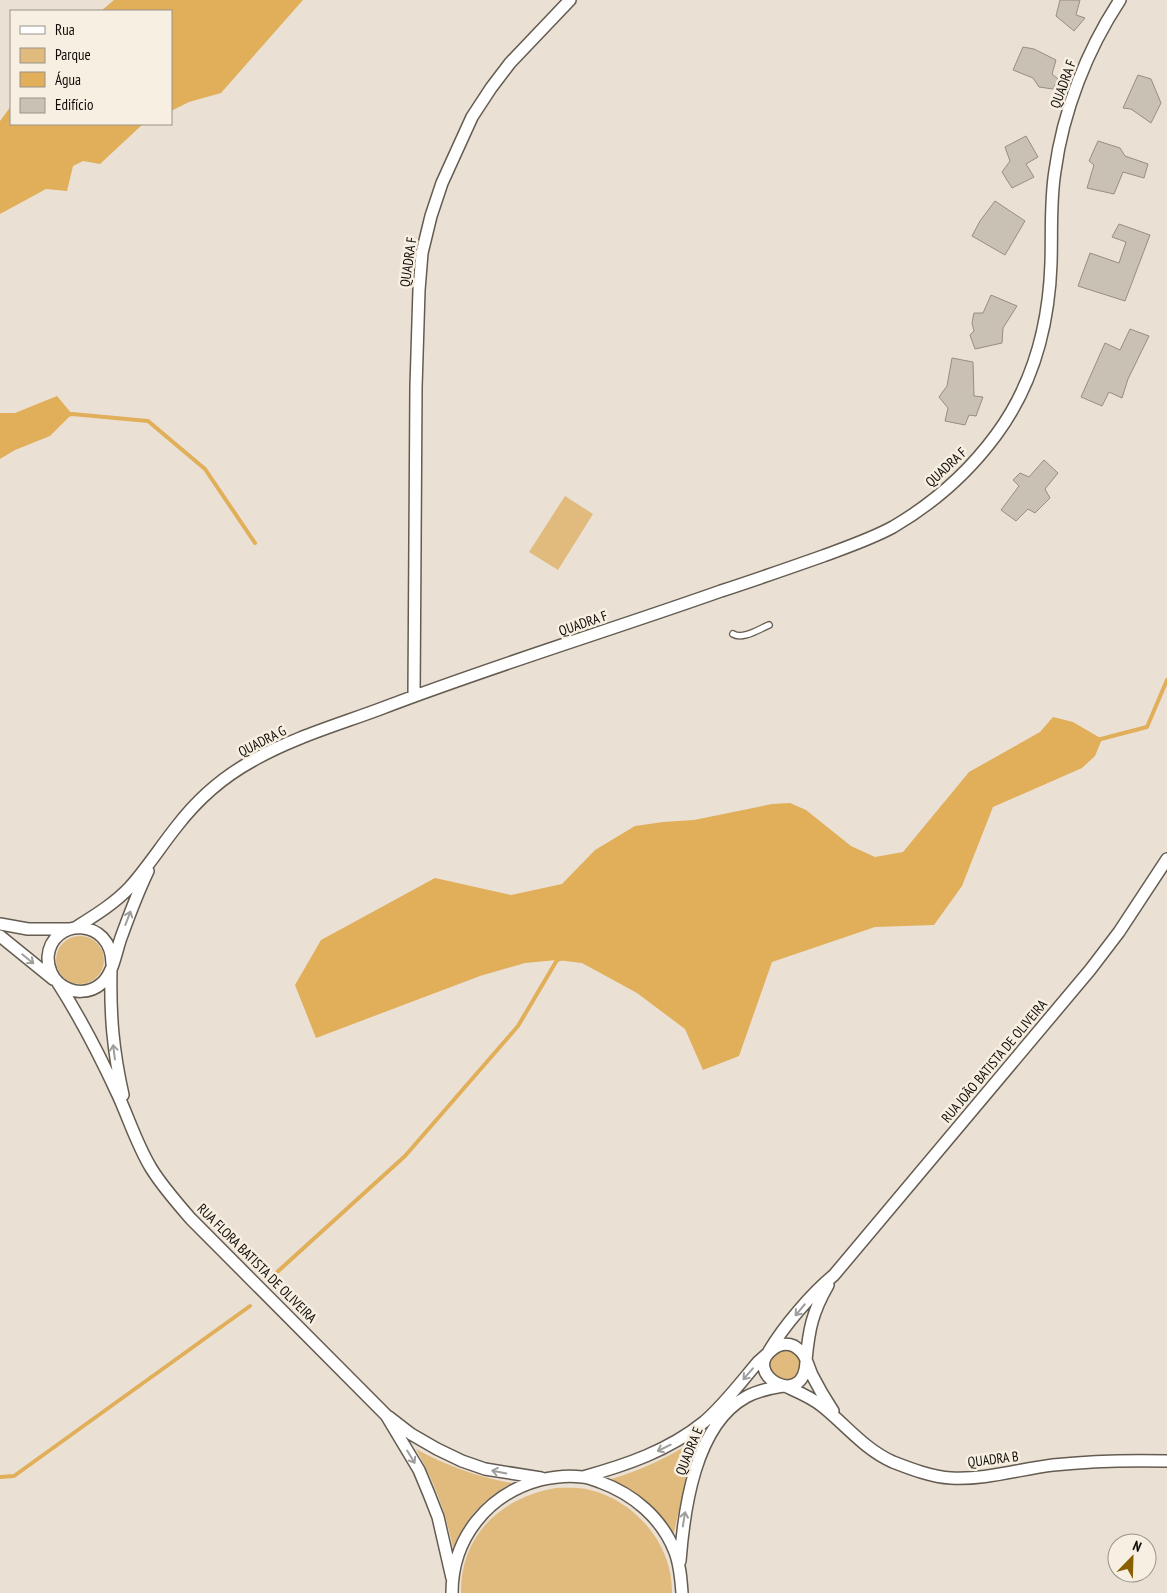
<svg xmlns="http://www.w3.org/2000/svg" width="1167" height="1593" font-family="'PT Sans Narrow',sans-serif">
	<rect width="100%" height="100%" fill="#eae1d4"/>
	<path fill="#e1bb7e" d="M565,496L593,514L558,570L529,552Z
		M56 960a24 24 0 1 1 48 0a24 24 0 1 1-48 0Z
		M770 1365a15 15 0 1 1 30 0a15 15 0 1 1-30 0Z
		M705,1433C690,1467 680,1502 673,1538C654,1508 642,1494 608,1480C643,1470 674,1455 705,1433Z
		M416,1449C447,1466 478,1477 512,1483C484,1498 465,1519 453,1548C446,1513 434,1481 416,1449Z
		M556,1488C567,1488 579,1487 590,1490C636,1501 673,1545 672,1593H461C460,1535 502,1497 556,1488Z"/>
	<path fill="#e1ae59" d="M114,0H303L221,93L189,102L171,111V11H101Z
		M11,106V124H143L100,164L83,161L73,166L67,191L46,189L0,214V121Z
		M57,396L72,414L50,436L15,450L0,459V413H15Z
		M1053,717L1073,722L1102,739L1095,756L1082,768L993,807L962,886L934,925L875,927L772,962L739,1056L703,1070L685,1029L637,993L582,963L557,960L525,963L480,976L316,1038L295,985L321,940L435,878L511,895L562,884L595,850L635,826L663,822L694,820L772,804L790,803L806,810L851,846L875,857L903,852L969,772L1040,732Z"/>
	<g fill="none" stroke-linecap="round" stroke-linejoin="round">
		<path stroke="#e1ae59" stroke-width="4" d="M67,415L72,414L148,421L205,469L255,543
			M1097,740L1147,727L1167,680
			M275,1274L405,1156L518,1026L557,960L560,959
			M0,1477L14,1476L250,1306"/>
	</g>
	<path fill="#c9c1b4" stroke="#968e82" d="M1060,0H1080L1076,15L1085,18L1074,31L1056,16Z
		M1023,47L1034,49L1056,60L1052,74L1058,79L1053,89L1039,87L1033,78L1013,70Z
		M1138,75L1151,79L1161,103L1151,123L1131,109L1123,108Z
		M1026,136L1038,157L1026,164L1034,177L1012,188L1002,172L1010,161L1005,147Z
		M1098,141L1120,148L1125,156L1148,164L1144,178L1123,172L1114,194L1087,188L1094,165L1089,161Z
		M995,201L1025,221L1005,255L972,236L980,221Z
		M1119,224L1150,235L1125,301L1078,286L1090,253L1119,263L1126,242L1112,237Z
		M991,295L1017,306L1003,328L1002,343L975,349L970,335L974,331L972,323L974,313H983Z
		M1130,329L1149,336L1128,379L1122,398L1109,392L1102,406L1081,397L1105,343L1120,350Z
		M952,358L973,362L974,396L983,397L976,416L969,415L965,425L945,421L948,408L939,397L947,386Z
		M1044,460L1058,473L1045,489L1050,498L1035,513L1028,509L1016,521L1001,510L1019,486L1013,480L1020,473L1029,477Z"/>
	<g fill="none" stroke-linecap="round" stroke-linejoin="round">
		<g stroke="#645c51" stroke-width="8">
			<path id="lane" d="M733,634C743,640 759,629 769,625"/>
		</g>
		<g stroke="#645c51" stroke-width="14">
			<path id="street" d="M414,696L416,387L419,290L422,253L431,216L442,183L472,117L491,88L510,63L570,0
				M0,924L28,929H69
				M75,928C94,916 114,904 130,887C147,868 161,846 177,826C197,800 223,777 252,761C292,738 337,725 380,709C492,666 608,631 721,591C755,580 789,568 823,556C847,547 871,539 893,527C934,503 968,473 996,435C1033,385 1049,324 1051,263C1052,232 1050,201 1055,171C1063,111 1087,50 1120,0
				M0,936L53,979
				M112,964C112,917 51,917 48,957C48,967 52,978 60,984C72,994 90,994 102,983C114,972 116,950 122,935C130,913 138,892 148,871
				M111,970C110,1015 113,1051 123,1095
				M58,983C81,1019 100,1056 118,1095C129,1119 137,1145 151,1168C162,1186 177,1203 191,1219L386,1415L419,1470L429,1494L438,1517L452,1578
				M769,1351C784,1326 811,1294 834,1275L1090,970L1119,932L1167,859
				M806,1360C809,1329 812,1313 828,1285
				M806,1362C804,1411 740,1373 773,1349C779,1344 787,1343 794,1346C797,1348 801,1351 803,1354C807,1360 809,1368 812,1375C818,1387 825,1399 833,1411
				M785,1386C798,1392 811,1397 822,1406C846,1425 864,1449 893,1462C911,1469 932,1477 951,1478C985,1480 1020,1469 1053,1465C1091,1461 1129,1460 1167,1461
				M389,1417L411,1434L437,1449L462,1461L485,1469L541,1478
				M583,1477C626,1465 668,1451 704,1422C724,1405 741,1382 758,1362L767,1354
				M680,1561C684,1509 695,1425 746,1397C757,1391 770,1388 783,1386
				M452,1593C452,1538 488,1494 540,1480C553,1477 568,1475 582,1477C588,1477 594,1480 600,1482C633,1494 662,1518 675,1552C680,1565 681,1579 682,1593"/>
		</g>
		<use href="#lane" stroke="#fff" stroke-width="5.5"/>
		<use href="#street" stroke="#fff" stroke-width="11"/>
	</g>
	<defs><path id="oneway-shaft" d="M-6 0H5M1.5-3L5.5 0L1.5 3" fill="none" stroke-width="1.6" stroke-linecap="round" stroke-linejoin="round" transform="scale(1.25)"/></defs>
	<g stroke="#9f9e9c">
		<use href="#oneway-shaft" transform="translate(128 918) rotate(-69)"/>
		<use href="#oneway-shaft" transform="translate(28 959) rotate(39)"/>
		<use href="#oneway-shaft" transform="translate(114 1052) rotate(-97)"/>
		<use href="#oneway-shaft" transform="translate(800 1310) rotate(130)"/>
		<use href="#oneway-shaft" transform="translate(748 1374) rotate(131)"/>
		<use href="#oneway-shaft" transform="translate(664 1448) rotate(154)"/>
		<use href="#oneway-shaft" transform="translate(411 1457) rotate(59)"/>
		<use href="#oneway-shaft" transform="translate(499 1472) rotate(-169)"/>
		<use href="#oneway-shaft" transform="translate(684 1519) rotate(-81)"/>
	</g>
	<g text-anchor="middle" stroke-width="5" stroke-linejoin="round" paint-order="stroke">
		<g font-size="14" fill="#0f0c08" stroke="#f7efe2">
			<text transform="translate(1063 84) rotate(-70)" y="5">QUADRA F</text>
			<text transform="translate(408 262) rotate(-82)" y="5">QUADRA F</text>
			<text transform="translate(946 467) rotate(-43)" y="5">QUADRA F</text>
			<text transform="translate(583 623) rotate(-19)" y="5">QUADRA F</text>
			<text transform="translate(262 741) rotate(-27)" y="5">QUADRA G</text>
			<text transform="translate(994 1061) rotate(-50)" y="5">RUA JOÃO BATISTA DE OLIVEIRA</text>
			<text transform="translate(257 1263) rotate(45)" y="5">RUA FLORA BATISTA DE OLIVEIRA</text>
			<text transform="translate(689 1451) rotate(-68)" y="5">QUADRA E</text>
			<text transform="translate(993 1459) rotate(-7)" y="5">QUADRA B</text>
		</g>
	</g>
	<rect x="10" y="10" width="162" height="115" fill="#f7efe2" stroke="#9a948b"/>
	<rect x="20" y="26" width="25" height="8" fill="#ffffff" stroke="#9a948b"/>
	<text x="55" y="35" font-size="15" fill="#0f0c08">Rua</text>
	<rect x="20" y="48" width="25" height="15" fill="#e1bb7e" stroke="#9a948b"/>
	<text x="55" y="60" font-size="15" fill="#0f0c08">Parque</text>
	<rect x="20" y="72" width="25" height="15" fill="#e1ae59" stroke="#9a948b"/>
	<text x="55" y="85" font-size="15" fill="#0f0c08">Água</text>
	<rect x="20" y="98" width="25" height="15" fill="#c9c1b4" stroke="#9a948b"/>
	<text x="55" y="110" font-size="15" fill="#0f0c08">Edifício</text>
	<g transform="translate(1132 1558) rotate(23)"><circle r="24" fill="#f7efe2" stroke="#9a948b"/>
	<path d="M0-4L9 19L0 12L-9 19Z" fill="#8a5f00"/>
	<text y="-8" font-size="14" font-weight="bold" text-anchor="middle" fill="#0f0c08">N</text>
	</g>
</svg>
